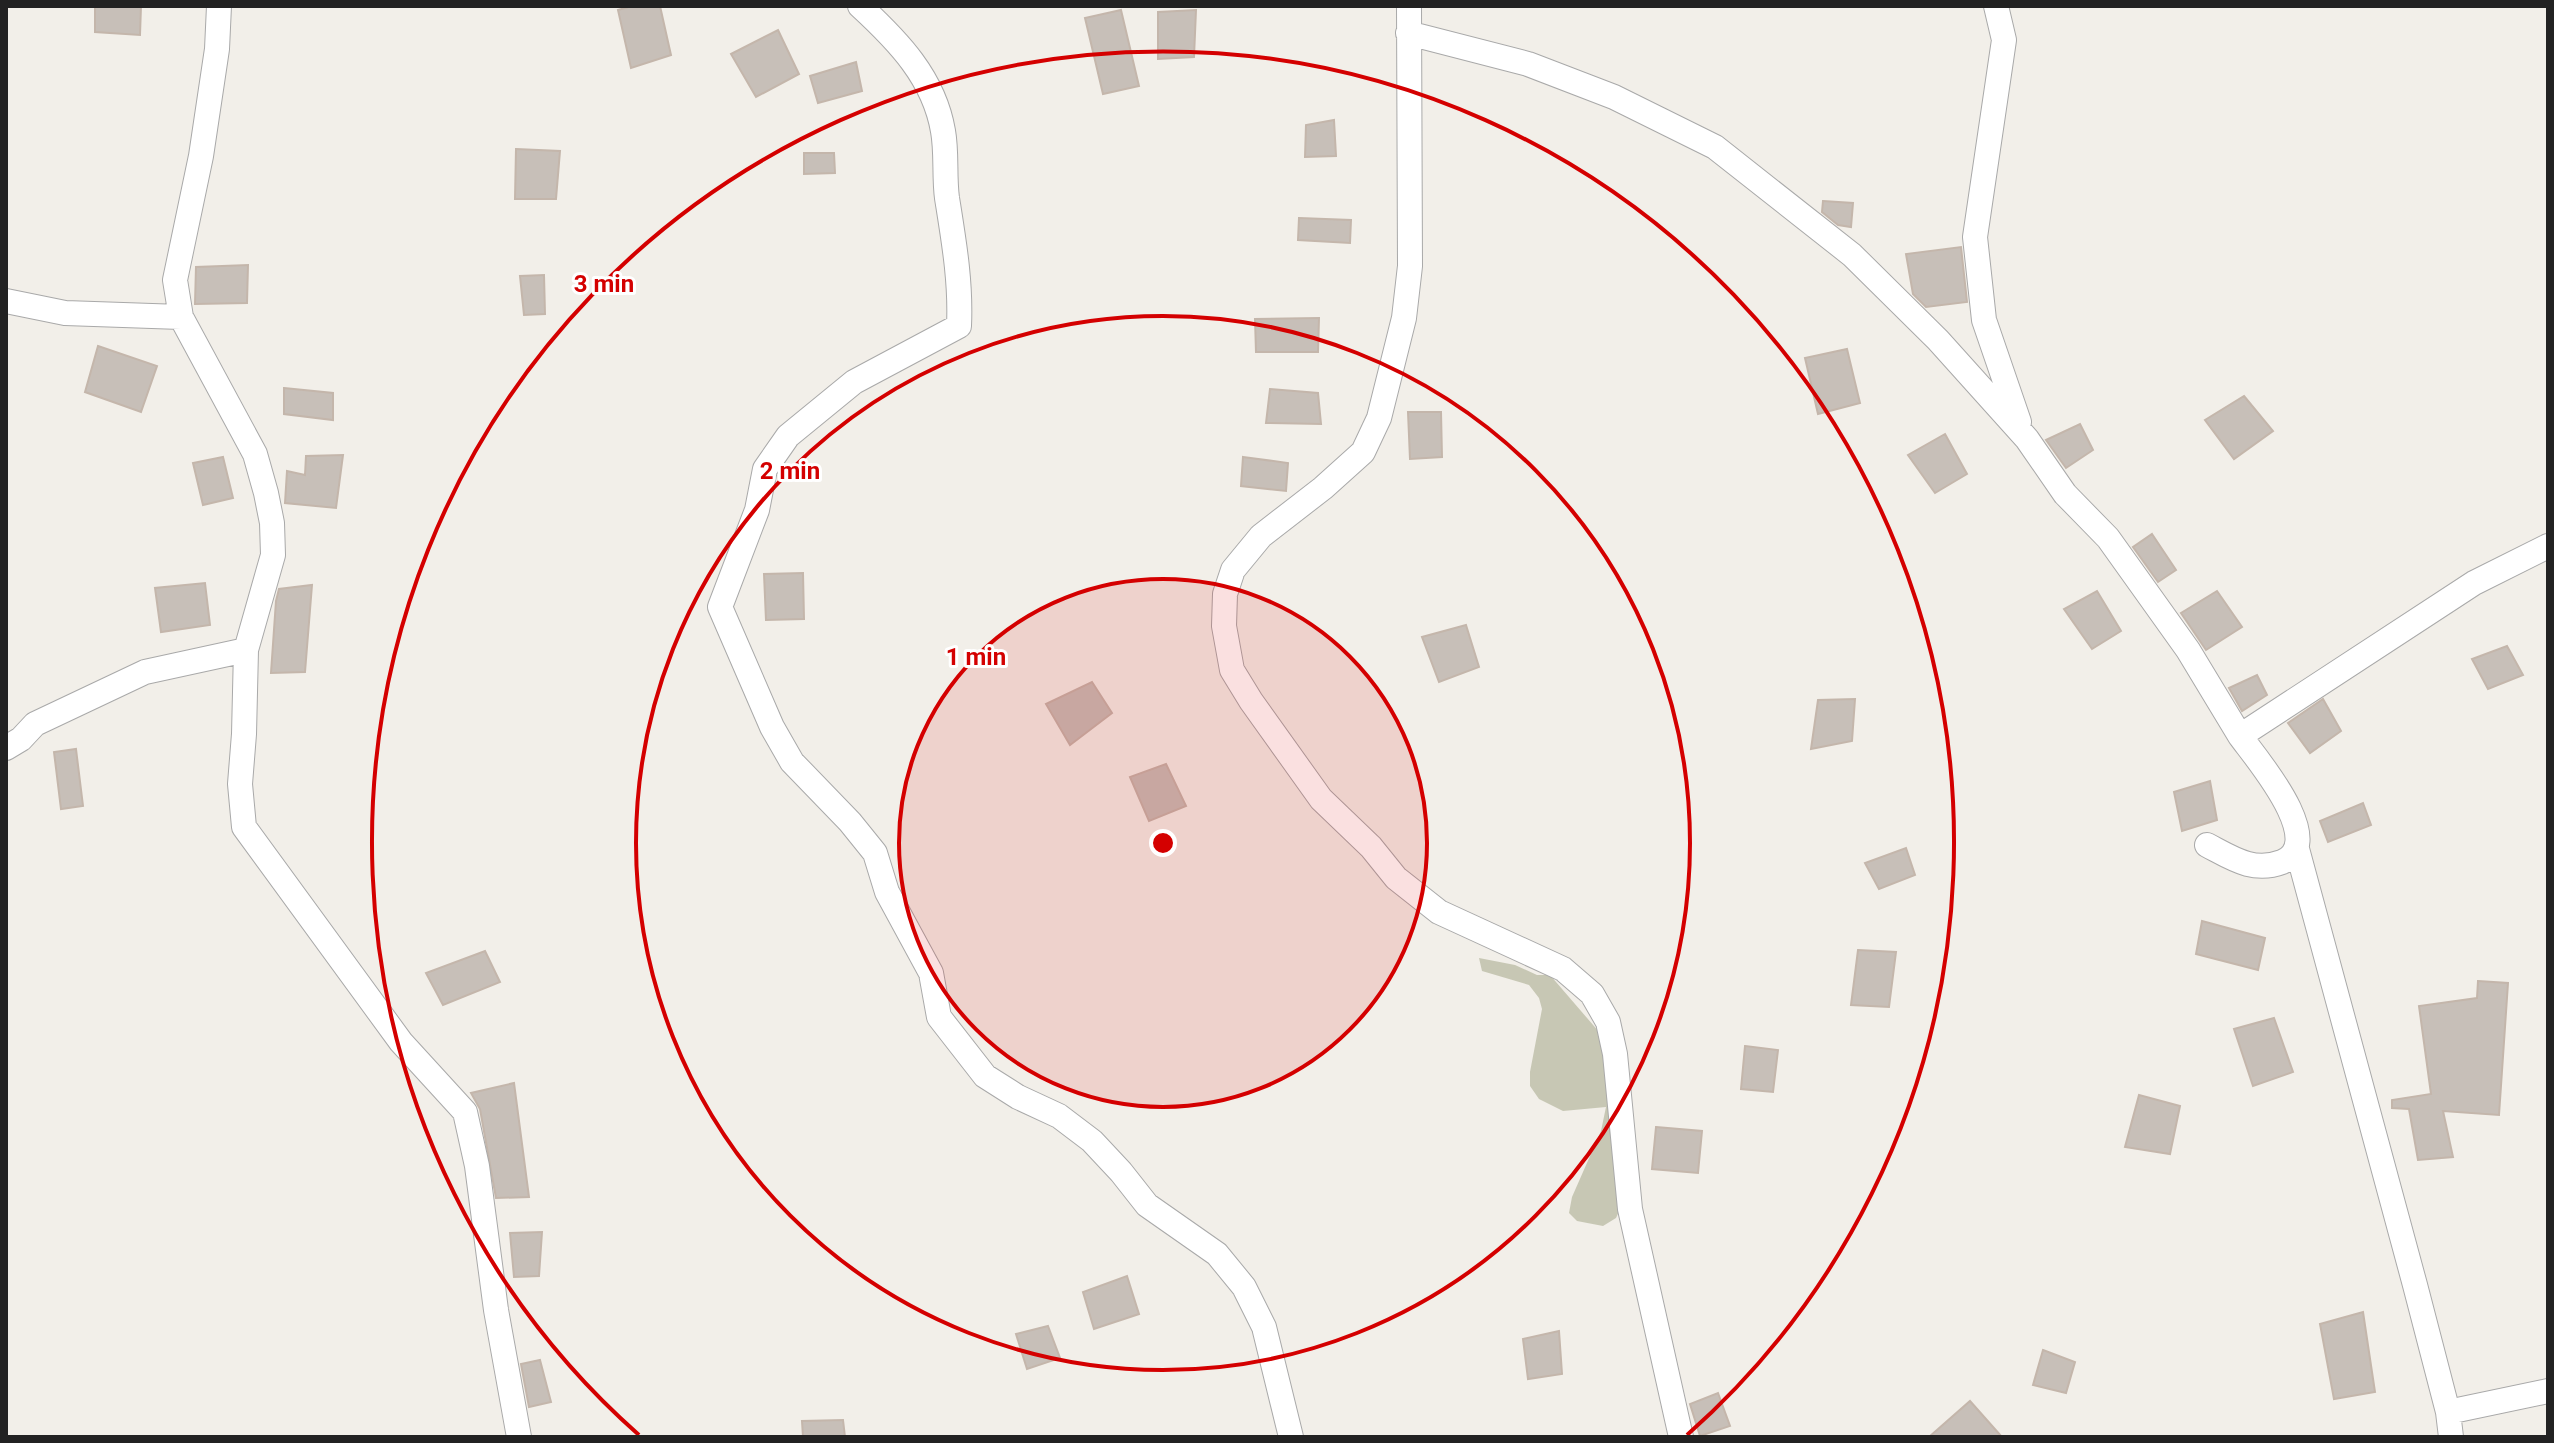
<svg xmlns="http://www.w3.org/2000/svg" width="2554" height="1443" font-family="Roboto,sans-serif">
	<rect width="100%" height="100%" fill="#f2efe9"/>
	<path fill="#c7c7b4" d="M1479,958L1515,965L1537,975H1550L1606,1040L1622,1205L1616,1218L1603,1226L1577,1221L1569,1213L1572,1197L1601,1131L1606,1107L1563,1111L1539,1099L1530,1086V1072L1542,1009L1539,998L1529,985L1482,971Z"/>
	<path fill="#c7bfb8" stroke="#c4b6ab" stroke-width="2" d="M95,6H141L140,35L95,32Z
		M632,6H660L671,55L631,68L618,10Z
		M1121,10L1139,86L1103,94L1085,18Z
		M1196,10L1194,57L1158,59V12Z
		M778,30L799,74L756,97L731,54Z
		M856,62L862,91L818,103L810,76Z
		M1334,120L1336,156L1305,157L1306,125Z
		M516,149L560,151L556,199H515Z
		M804,153H834L835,173L804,174Z
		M1823,201L1853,203L1851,227L1838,225L1822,212Z
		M1299,218L1351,220L1350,243L1298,240Z
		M1961,247L1967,302L1926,307L1913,294L1906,254Z
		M248,265L247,303L195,304L196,267Z
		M544,275L545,314L524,315L520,276Z
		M1319,318L1318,352H1256L1255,319Z
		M98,346L157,366L141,412L85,392Z
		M1847,349L1860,403L1818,414L1805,358Z
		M284,388L333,393V420L284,414Z
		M1270,389L1318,393L1321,424L1266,423Z
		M2244,396L2273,431L2234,459L2205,420Z
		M1408,412H1441L1442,457L1410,459Z
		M2080,424L2093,450L2066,468L2046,440Z
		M1945,434L1967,474L1935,493L1908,455Z
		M343,455L336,508L285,503L287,471L305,475L306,456Z
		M223,457L233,498L203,505L193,463Z
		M1243,457L1288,463L1286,491L1241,486Z
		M2152,534L2176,570L2158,582L2133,547Z
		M803,573L804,619L766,620L764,574Z
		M205,583L210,625L161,632L155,588Z
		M312,585L305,672L271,673L276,601L279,589Z
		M2097,591L2121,631L2092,649L2064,609Z
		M2217,591L2242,627L2206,650L2181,613Z
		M1466,625L1479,667L1439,682L1422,637Z
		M2507,646L2523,675L2488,689L2472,659Z
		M2257,675L2267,695L2242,711L2229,688Z
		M1092,682L1112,713L1070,745L1046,704Z
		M1855,699L1852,741L1811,749L1818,700Z
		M2323,699L2341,731L2310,753L2288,723Z
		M76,749L83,806L61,809L54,752Z
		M1166,764L1186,806L1149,821L1130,777Z
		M2210,781L2217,820L2182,831L2174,792Z
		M2363,803L2371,825L2328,842L2320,821Z
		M1906,848L1915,875L1879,889L1865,863Z
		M2202,921L2265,938L2258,970L2196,954Z
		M1858,950L1896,952L1889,1007L1851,1005Z
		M485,951L500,982L443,1005L426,973Z
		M2478,981L2508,983L2499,1115L2443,1111L2453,1157L2418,1160L2409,1109L2392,1108V1100L2431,1094L2419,1006L2477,998Z
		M2274,1018L2293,1072L2253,1086L2234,1029Z
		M1745,1046L1778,1050L1773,1092L1741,1089Z
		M514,1083L529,1197L496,1198L480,1109L471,1093Z
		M2139,1095L2180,1106L2170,1154L2125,1147Z
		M1656,1127L1702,1131L1698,1173L1652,1169Z
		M542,1232L539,1276L514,1277L510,1233Z
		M1127,1276L1139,1314L1094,1329L1083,1292Z
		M2363,1312L2375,1392L2334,1399L2320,1324Z
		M1048,1326L1060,1358L1027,1369L1016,1334Z
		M1559,1331L1562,1374L1528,1379L1523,1339Z
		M2043,1350L2075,1362L2066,1393L2033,1385Z
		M540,1360L551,1402L529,1407L521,1364Z
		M1718,1393L1730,1426L1700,1436L1690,1404Z
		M1970,1401L2002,1437H1929Z
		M843,1420L845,1437H803L802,1421Z"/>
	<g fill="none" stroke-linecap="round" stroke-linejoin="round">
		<g stroke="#a9a9a9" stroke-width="26">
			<path id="minor" d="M219,6L217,49L201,156L175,280L181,317L255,454L266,493L272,523L273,555L246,650L244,734L240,784L244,827L401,1042L465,1112L477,1166L496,1310L519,1437
				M860,6C898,41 934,78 943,131C947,153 944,176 947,198C954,242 961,282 959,326L854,382L788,436L765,469L757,510L720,607L772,727L792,762L850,822L875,853L887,892L931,973L939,1017L985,1076L1018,1097L1059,1116L1092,1141L1121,1172L1147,1205L1217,1254L1244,1287L1264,1327L1291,1437
				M1409,6L1410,266L1404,318L1379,418L1363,452L1323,488L1261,536L1233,570L1225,594L1224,626L1232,670L1251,701L1321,799L1371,847L1396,878L1439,912L1563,969L1592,994L1608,1022L1615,1054L1630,1209L1681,1437
				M1996,6L2004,40L1975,237L1984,320L2019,422
				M1408,33L1528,64L1614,97L1715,147L1852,255L1938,340L2027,439L2065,494L2108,538L2188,650L2240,736L2474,583L2548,546
				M6,301L65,313L181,317
				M6,748L21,739L35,724L145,672L246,650
				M2207,845C2232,858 2253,873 2282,862C2329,843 2256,758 2240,736
				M2297,849L2415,1285L2448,1412L2451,1437
				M2448,1412L2548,1391"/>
		</g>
		<use href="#minor" stroke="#fff" stroke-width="24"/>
	</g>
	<circle cx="1163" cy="843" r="264" fill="#d40000" fill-opacity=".12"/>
	<g fill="none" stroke="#d40000" stroke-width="4">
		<circle cx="1163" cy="843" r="264"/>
		<circle cx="1163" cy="843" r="527"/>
		<path d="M639 1435A791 791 0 1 1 1687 1435"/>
	</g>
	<circle cx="1163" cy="843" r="12" fill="#d40000" stroke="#fff" stroke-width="4"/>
	<g font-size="24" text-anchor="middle" font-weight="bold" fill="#d40000" stroke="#fff" stroke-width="6" stroke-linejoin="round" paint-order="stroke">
		<text x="604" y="292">3 min</text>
		<text x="790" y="479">2 min</text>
		<text x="976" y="665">1 min</text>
	</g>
	<rect width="2554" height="1443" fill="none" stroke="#222222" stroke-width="16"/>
</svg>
